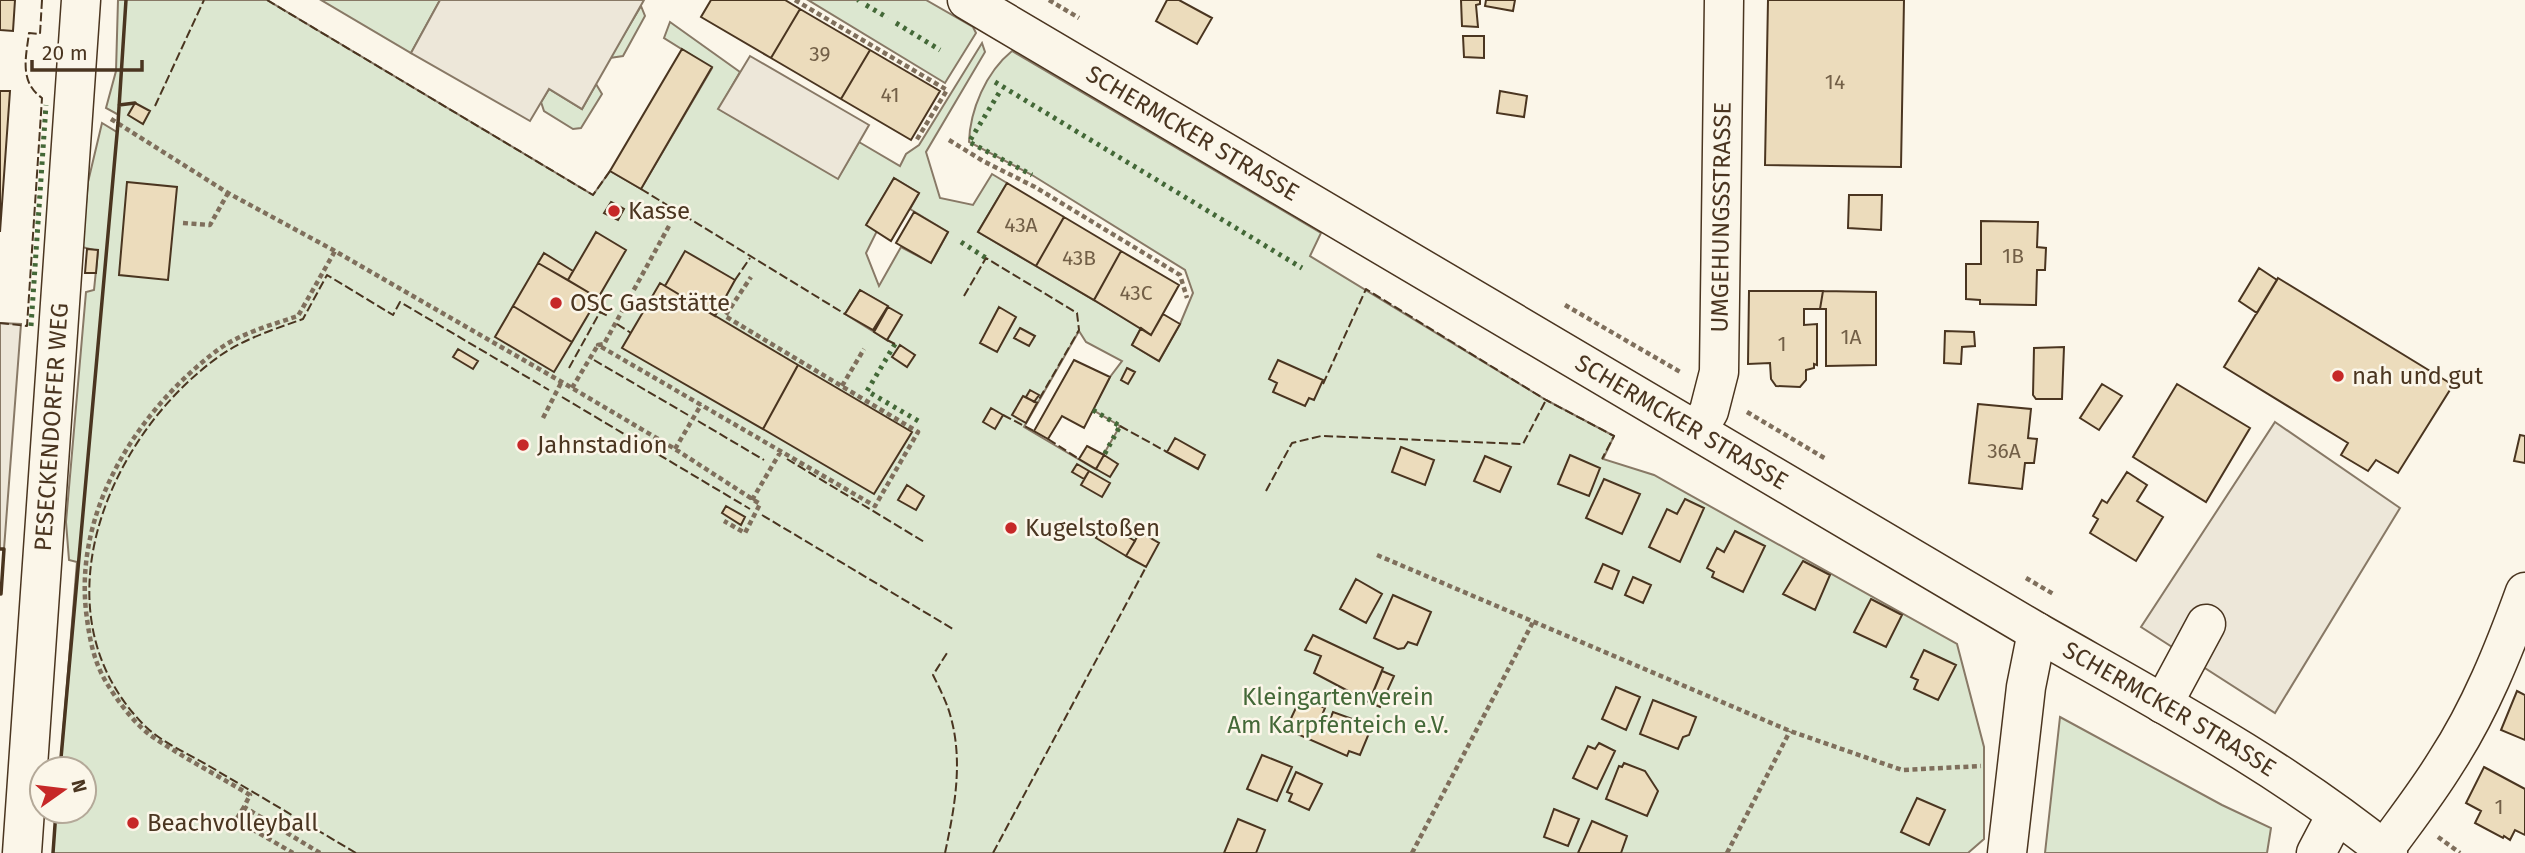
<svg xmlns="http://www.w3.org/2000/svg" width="2525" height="853" font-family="'Fira Sans',sans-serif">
	<rect width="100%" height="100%" fill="#fbf6e9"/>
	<path fill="#dce7d0" stroke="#887966" stroke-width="2" fill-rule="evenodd" d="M118,0H267L593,195L610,171L641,189L712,68L664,38L670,22L740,72L719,109L838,178L859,142L900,166L906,154L919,145L982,43L985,52L926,152L940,198L973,205L992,174L1007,183L978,232L1141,328L1132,345L1159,361L1180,324L1193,293L1185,270L1032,175L969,142C970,110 986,72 1012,51L1321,233L1310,256L1546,400L1614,436L1603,459L1654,475L1957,644L1984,747V839L1968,853H53L56,811H84V769H60L77,562L69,560L66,522L86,292L94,290L98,251L82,247L88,182L102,123L117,132L119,115L106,108L116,71ZM894,178L919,193L910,209L948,232L931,263L901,247L879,286L866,253L877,231L867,225ZM860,290L887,306V340L845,314ZM1079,331L1086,342L1122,361L1110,377L1093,410L1120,426L1095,469L1024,427Z
		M321,0H440L411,53Z
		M808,0H926L973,27L976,33L945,83Z
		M641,6L645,16L623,56L610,58Z
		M596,84L602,94L581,128L573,129L544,111L541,102L549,89L582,109Z
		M2060,717L2222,805L2271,828L2267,853H2045Z"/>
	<path fill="#ede7d9" stroke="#887966" stroke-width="2" d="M440,0H644L582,109L549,89L530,121L411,53Z
		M750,56L869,125L838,179L718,109Z
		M0,323L21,324L4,549H0Z
		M2275,422L2400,508L2275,713L2141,627Z"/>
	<path fill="#ecdcbc" stroke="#4a3520" stroke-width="2" d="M0,0H15L13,31L0,30Z
		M711,0H785L800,9L771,58L701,17Z
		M1167,0H1179L1212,18L1197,44L1156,21Z
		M1461,0H1480V4L1476,5L1478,27L1462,26Z
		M1486,0H1515L1513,11L1485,6Z
		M1768,0H1904L1901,167L1765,165Z
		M800,9L870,50L841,99L771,58Z
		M1463,36H1484V58L1464,57Z
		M682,49L712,67L641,189L610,171Z
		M870,50L940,91L911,140L841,99Z
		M0,91H10L0,232Z
		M1500,91L1527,96L1524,117L1497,113Z
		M135,103L150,111L143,124L128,115Z
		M894,178L919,193L891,241L866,225Z
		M127,182L177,187L168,280L119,275Z
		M1007,183L1064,217L1036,266L978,232Z
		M1849,195H1882L1881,230L1848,228Z
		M611,202L624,209L618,220L604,213Z
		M914,212L948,232L931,263L896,243Z
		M1064,217L1121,251L1094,300L1036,266Z
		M1981,221L2038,222L2037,247L2046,248L2045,270H2037L2036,305L1980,304V300L1966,299V264H1981Z
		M596,232L626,250L598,298L568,280Z
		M87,249L98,250L96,273H85Z
		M685,251L735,280L715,316L665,286Z
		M1121,251L1179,285L1151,335L1094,300Z
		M544,253L573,271L568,280L538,263Z
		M538,263L598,298L572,342L513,306Z
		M2259,268L2277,280L2257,313L2239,301Z
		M2278,278L2453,385L2398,473L2376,460L2368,471L2341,455L2348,443L2224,367Z
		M660,283L798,365L763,429L622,348Z
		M860,290L888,306L873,330L845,314Z
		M1749,291H1823L1820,309H1804V325L1817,324V365L1814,364V368L1806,370V380L1800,387L1776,386L1771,379L1770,363L1748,364Z
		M1823,291L1876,292V365L1826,366V309H1820Z
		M513,306L572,342L554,372L495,337Z
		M888,307L902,315L887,340L874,332Z
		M999,307L1016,317L997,352L980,343Z
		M1163,314L1180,324L1159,361L1132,345L1141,328L1151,335Z
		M1020,328L1035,336L1029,346L1014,338Z
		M1945,331L1974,332L1975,346L1962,347L1961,364L1944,363Z
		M900,345L915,355L907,367L892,357Z
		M2064,347L2062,399H2036L2033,395L2034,348Z
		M458,349L478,361L473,369L453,357Z
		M1074,360L1110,377L1084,428L1062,416L1048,439L1034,431Z
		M1278,360L1323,380L1314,400L1309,398L1305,406L1273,392L1277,383L1269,379Z
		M798,365L912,432L874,494L763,429Z
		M1127,368L1135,372L1128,384L1121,380Z
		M2102,384L2122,396L2099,430L2080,418Z
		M2177,384L2250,428L2206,502L2133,457Z
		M1030,390L1039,395L1034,402L1026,397Z
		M1023,396L1037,403L1026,423L1012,415Z
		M1978,404L2031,409L2028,438L2037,439L2034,463H2025L2022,489L1969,483Z
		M991,408L1003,415L995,429L983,422Z
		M2520,435L2525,436V463L2514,461Z
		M1175,438L1205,455L1198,469L1167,452Z
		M1087,446L1104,455L1096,469L1079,459Z
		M1401,447L1434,460L1425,485L1392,472Z
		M1104,455L1118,464L1110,477L1096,469Z
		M1570,455L1600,468L1589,496L1558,484Z
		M1485,456L1511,467L1500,492L1474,481Z
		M1077,464L1089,471L1084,479L1072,472Z
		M1089,471L1110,483L1102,497L1081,485Z
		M2127,472L2147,485L2137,501L2163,517L2136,561L2090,533L2098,519L2093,516L2102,500L2107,503Z
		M1604,479L1640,494L1622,534L1586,518Z
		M907,485L924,496L916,510L898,500Z
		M1685,499L1704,508L1680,562L1649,547L1667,509L1677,514Z
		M726,506L745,517L741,525L722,513Z
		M1104,523L1135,541L1126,556L1096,538Z
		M1735,531L1765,546L1743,592L1712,577L1714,572L1707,568L1717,548L1724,552Z
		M1140,532L1159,543L1146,567L1126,556Z
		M1803,561L1830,575L1815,610L1783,594Z
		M1603,564L1619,571L1612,589L1595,582Z
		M1633,577L1651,585L1643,603L1625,595Z
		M1356,579L1382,594L1366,623L1340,609Z
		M1393,595L1431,612L1417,645L1408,642L1404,648L1398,649L1374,638Z
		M1871,599L1902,615L1886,647L1854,632Z
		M1313,635L1383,668L1369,702L1314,673L1321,656L1305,650Z
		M1924,650L1956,665L1938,700L1914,689L1918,680L1911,677Z
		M1382,671L1394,676L1380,707L1369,702Z
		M1616,687L1640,697L1626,730L1602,719Z
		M2517,691L2525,695V740L2501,730Z
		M1301,697L1325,708L1320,720L1328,724L1333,712L1372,726L1360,755L1349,751L1347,756L1286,729Z
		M1653,700L1696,717L1689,735L1683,737L1678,749L1640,734Z
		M1599,743L1615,751L1597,789L1573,778L1588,746L1595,749Z
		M1262,755L1292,767L1277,801L1247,789Z
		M1624,763L1645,771L1658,791L1647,816L1606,799L1619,766L1622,767Z
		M2484,767L2525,789V835L2515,830L2510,840L2504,836L2503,838L2475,823L2481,811L2466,803Z
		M1296,772L1322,784L1309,810L1289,801L1292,794L1287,792Z
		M1917,798L1945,810L1929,845L1901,832Z
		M1554,809L1579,819L1568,846L1544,837Z
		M1238,819L1265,830L1256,853H1224Z
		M1592,821L1627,836L1621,853H1578Z"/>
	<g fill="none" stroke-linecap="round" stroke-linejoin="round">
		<g stroke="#4a3520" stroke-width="41">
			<g id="minor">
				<path id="s1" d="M1698,430L1709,411L1719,372L1724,0"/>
				<path d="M2163,704L2206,624"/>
				<path d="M2384,850C2405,821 2427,793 2446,762C2480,710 2504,650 2525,592"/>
				<path id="s2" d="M22,853L81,0"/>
				<path d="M2007,853L2026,687L2037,632"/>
				<path d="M2316,853L2336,815"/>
			</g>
		</g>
		<g stroke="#4a3520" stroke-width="41">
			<g id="major">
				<path id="s3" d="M967,0L2037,632C2156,700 2281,766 2388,853"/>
			</g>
		</g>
		<path stroke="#7f6f5c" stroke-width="4.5" stroke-dasharray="5 3.5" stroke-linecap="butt" d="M795,0L947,90L916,141
			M1049,0L1079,18
			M111,119L228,193L335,251L572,388L675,449L760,504L745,533L724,521
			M949,140L983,161L1035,187L1180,275L1187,298
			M183,223L210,225L228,193
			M669,226L604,344L598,345L875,506L918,432L725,316L751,277
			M1565,305L1682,373
			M842,386L864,349
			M572,388L598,345
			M1747,412L1826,459
			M543,418L561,383
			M675,449L701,405
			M752,500L781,451
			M1377,555L1790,731L1902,770L1981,766
			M2026,578L2055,595
			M244,807L236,820L293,853
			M2438,837L2460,853
			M320,853L244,807L250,795C217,775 182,757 150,735C133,722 117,700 106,682C93,660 89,636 86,611C75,509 137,412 215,352C238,334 271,325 298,316L335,251
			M1412,853L1533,622
			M1727,853L1790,731"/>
		<use href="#minor" stroke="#fbf6e9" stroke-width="38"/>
		<use href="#major" stroke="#fbf6e9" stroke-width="38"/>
		<path stroke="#436837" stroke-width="5" stroke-dasharray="3.5 5" stroke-linecap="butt" d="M858,0L859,1
			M866,5L888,18
			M896,23L940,50
			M995,82L1302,268
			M999,93L969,142L1032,175
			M961,242L986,258
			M31,326L46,105
			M895,344L867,391L920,422
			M1093,410L1120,426L1104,455"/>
		<path stroke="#4a3520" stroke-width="2" stroke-dasharray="9 3.5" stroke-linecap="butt" d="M267,0L593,195L610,171
			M155,106L204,0
			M641,189L845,314
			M735,280L750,258
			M964,296L986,258L1077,313L1079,330L1037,403
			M0,323L27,326L42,98C19,82 26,57 29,33L40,34L42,0
			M617,324L631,333
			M887,340L895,344
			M594,360L688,415
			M569,368L600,312L608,316
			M1323,384L1366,289L1546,400L1614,436L1602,459
			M562,397L750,509
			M1003,415L1034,431
			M698,421L764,460
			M1120,426L1167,452
			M1048,439L1079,459
			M787,459L926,543
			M1266,491L1292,443L1321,436L1523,444L1546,400
			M762,515L953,629
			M356,853C307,824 258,795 209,766C189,754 163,743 146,727C32,615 107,435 221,355C246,338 275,329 303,319L327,275L393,315L400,302L549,390
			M945,853C955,806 964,758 949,711C945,699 939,687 933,675L947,653
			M993,853L1146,567"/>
		<path stroke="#4a3520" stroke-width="3.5" d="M119,105L135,103
			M0,549H4L1,594
			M60,769L118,123L126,0
			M53,853L56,811"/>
	</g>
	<g fill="#c62828" stroke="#fbf6e9" stroke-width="2.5">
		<circle cx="614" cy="211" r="7"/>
		<circle cx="556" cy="303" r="7"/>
		<circle cx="2338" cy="376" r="7"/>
		<circle cx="523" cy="445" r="7"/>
		<circle cx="1011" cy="528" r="7"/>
		<circle cx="133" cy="823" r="7"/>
	</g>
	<g text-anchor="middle" stroke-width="5" stroke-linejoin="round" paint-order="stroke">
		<g font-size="21" fill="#725f47">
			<text x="820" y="61">39</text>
			<text x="1835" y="89">14</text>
			<text x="890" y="102">41</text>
			<text x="1021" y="232">43A</text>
			<text x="2013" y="263">1B</text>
			<text x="1079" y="265">43B</text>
			<text x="1136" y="300">43C</text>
			<text x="1851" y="344">1A</text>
			<text x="1782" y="351">1</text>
			<text x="2004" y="458">36A</text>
			<text x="2499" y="814">1</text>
		</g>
		<g font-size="24" fill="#4a3520" stroke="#fbf6e9">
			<text dy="8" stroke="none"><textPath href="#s3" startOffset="262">SCHERMCKER STRASSE</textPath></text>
			<text dy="8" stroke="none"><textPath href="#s1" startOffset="217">UMGEHUNGSSTRASSE</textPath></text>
			<text dy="8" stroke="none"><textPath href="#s3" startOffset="830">SCHERMCKER STRASSE</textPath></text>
			<text dy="8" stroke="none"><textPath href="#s2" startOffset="427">PESECKENDORFER WEG</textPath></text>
			<text dy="8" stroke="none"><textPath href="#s3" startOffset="1396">SCHERMCKER STRASSE</textPath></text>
		</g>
		<g font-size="24" fill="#4a3520" stroke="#fbf6e9" text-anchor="start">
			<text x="628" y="219">Kasse</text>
			<text x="570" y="311">OSC Gaststätte</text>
			<text x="2352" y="384">nah und gut</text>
			<text x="537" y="453">Jahnstadion</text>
			<text x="1025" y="536">Kugelstoßen</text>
			<text x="147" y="831">Beachvolleyball</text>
		</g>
		<g font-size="24" fill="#436837" stroke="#fbf6e9">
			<text x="1338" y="705">Kleingartenverein<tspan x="1338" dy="28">Am Karpfenteich e.V.</tspan></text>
		</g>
	</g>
	<g transform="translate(63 790) rotate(76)"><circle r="33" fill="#fbf6e9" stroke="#b4a999" stroke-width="2"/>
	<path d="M0-5L12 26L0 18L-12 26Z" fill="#c62828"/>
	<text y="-10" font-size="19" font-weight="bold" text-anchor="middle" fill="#4a3520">N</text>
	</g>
	<path d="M32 60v10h110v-10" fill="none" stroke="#4a3520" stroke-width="3.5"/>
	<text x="42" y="60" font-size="21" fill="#4a3520" stroke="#fbf6e9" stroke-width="5" paint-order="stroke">20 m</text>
</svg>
